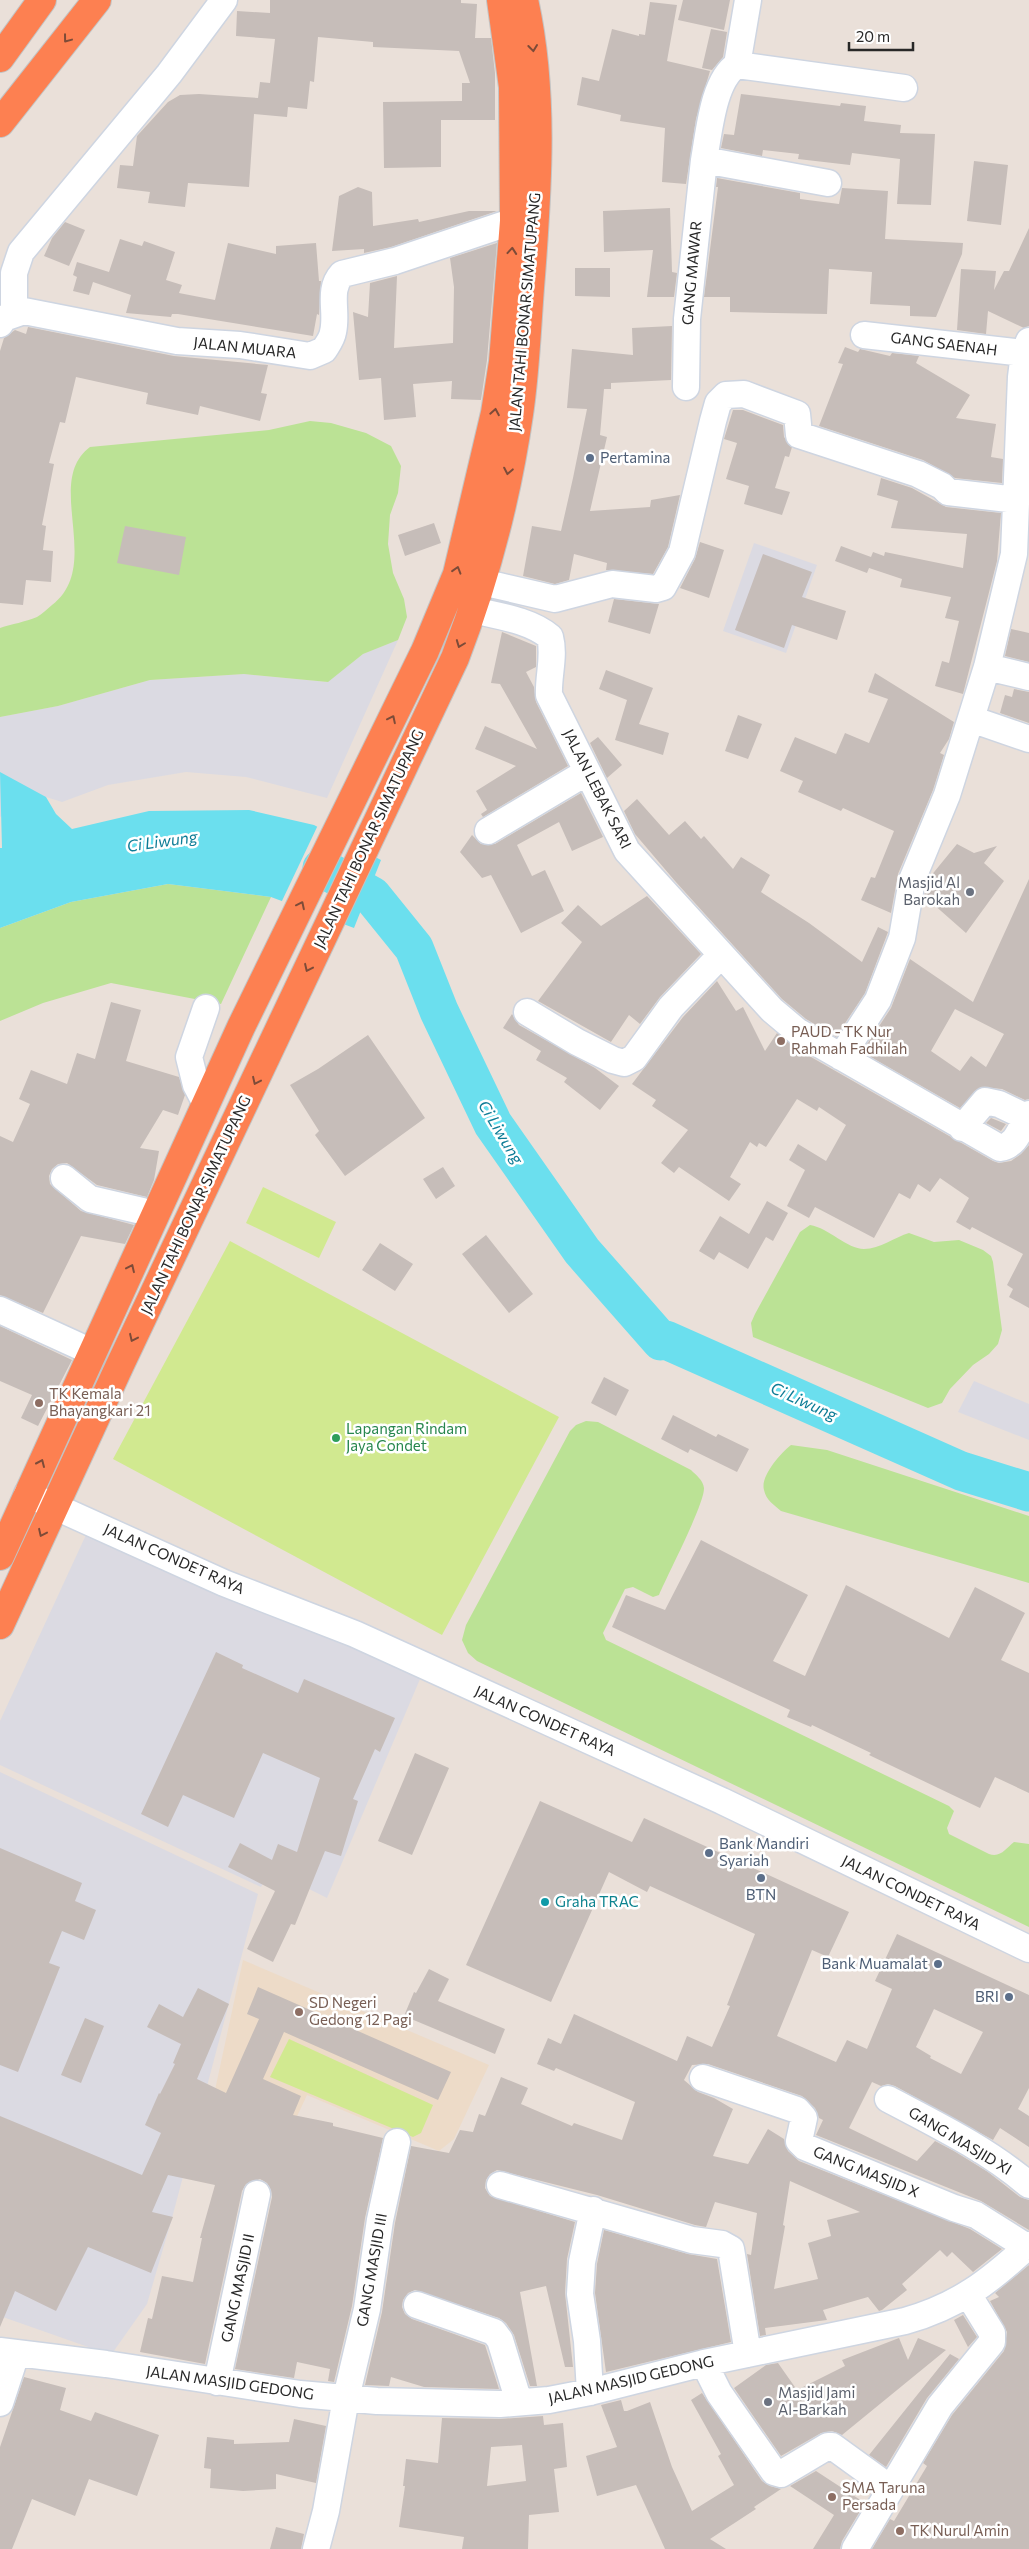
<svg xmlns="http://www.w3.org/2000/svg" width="1029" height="2549" font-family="Commissioner,sans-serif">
	<rect width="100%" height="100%" fill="#eae0d9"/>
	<path fill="#dbdae2" d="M754,543L817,565L786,653L723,631Z
		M398,640L327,798L246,777L186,772L108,785L62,802L46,797L0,817V717L58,706L150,680L244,674L327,682L363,654Z
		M974,1381L1029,1404V1440L958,1412Z
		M91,1524L423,1672L327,1898L271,1870L261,1887L0,1765V1721Z
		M0,1772L258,1894L172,2218L147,2304L111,2355L0,2316Z"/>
	<path fill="#eddbc8" d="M243,1960L489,2065L454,2139L439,2151L307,2095L293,2125L215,2090Z"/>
	<path fill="#bbe295" d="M310,421L331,423L366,433L391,446L401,466L398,493L390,515L388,544L393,573L404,599L407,617L398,640L363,654L328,682L244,674L150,680L58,706L0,717V628C12,624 25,622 37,617C42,614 47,609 52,605C104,565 43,482 90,447L269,430Z
		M168,884L271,897L221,1004L111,983L43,1003L0,1021V928L71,902Z
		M810,1225C829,1228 847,1249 864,1249C880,1249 895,1237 909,1233L934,1242L959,1240L983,1250L991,1256L993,1262L1002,1330L998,1344L989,1354L973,1365L950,1389L942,1403L928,1408L753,1337L751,1323L755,1314L800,1232Z
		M586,1421L598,1422L691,1470C696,1475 703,1480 704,1488C705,1503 667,1576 659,1595L653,1597L633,1587L625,1589L603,1633L606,1640L949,1806L954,1811L947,1828L949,1834L989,1854C1001,1858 1006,1848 1014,1842L1029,1844V1927L477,1661L468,1653L462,1640L466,1625L570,1431L576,1425Z
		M791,1445L827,1450L1029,1516V1583L781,1511C774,1505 766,1500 764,1490C760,1476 781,1453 791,1445Z"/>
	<path fill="#d1e990" d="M263,1187L336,1222L319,1258L246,1223Z
		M230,1241L559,1417L442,1635L113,1459Z
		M289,2039L433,2105L421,2133L413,2137L270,2077Z"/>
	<path fill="#6bdfee" d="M0,772L46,797L56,814L72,829L149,811L249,810L314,825L381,860L354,928L271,897L168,884L71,902L0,928V848H2Z"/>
	<path fill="#eae0d9" d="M318,825L376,855L342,926L281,903Z"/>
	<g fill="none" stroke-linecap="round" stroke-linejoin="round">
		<path stroke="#6bdfee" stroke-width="39" d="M322,868L372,896L414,948L439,1011L493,1124L582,1251L661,1341L666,1340L961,1471L1029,1492"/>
	</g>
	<path fill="#c6bdb9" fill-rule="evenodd" d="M270,0H461V3L477,4L475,38H491L495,73V120H441V167L384,168L383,102L462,101V83H470L459,51L373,47V42L318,37L314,82L310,81L307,109L288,107L287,117L254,114L249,187L188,183L185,207L148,203L150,192L117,188L120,165L133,166L137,136L168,102L180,95L199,94L258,98L260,82L270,83L275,39L236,36L237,11L270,13Z
		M683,0H730L724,30L678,20Z
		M650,2L677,5L667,61L710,71L696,119L686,184L662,182L665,128L620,121L621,115L577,105L582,77L599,81L612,29L639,36V34L645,35Z
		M711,29L727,32L723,57L712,70L702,68Z
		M741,94L840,106L841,103L866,106L864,121L901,125L900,133L935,134L931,205L897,204L900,159L852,153L850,165L798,159L799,154L763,150L762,156L721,148L724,134L734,135Z
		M974,161L1008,165L1001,225L967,221Z
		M717,178L800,193V199L839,204L842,188L888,191L885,239L963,243L962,254L936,317L910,316V306L870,304L872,272L829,269L827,314L730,312V297H704L718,187H716Z
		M358,187L372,192L373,226L418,219L419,222L469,211H497L391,247L364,253V249L332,251L339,196Z
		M670,208L672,272L677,273L674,297H647L653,250L604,252L603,211Z
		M65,222L85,230L69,266L44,256L52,238Z
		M1029,228V326L1024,328L988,311L986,334L957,330L961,269L996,271L994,290L1004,271H1009Z
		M120,239L142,246L144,241L175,252L166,280L182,285L179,293L215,300L228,243L276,254V246L316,243L319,281H321L319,315L317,314L313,336L178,314H172L171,317L126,313L131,295L93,282L89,295L73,291L77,277L73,275L77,262L109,272Z
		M497,243L487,360L481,400L451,399L452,381L413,384L416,417L384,420L381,378L359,380L353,312L368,317L370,283L397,276L394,348L453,343L454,287L450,258Z
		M575,268H610V297L575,296Z
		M672,326L671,380L611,383V389H604L600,435L607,437L590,511L650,507L651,500L680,495L668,547L653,574L606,570L607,563L574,554L569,580L555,584L523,576L532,526L561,531L573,478L587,409L567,408L572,349L633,355L632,328Z
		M28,327L174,356L268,365L261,393L267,394L260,421L200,406L198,415L146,404L148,393L76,377L65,423L60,422L49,463L54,464L42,525L46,526L43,550L53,551L51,582L26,580L23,605L0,603V351L4,338L15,330L26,334Z
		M845,347L858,352L860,349L890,356L892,353L919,356L916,363L970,395L956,418L996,424L991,457L1003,459L1002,483L955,478L923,460L819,426L843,364L838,363Z
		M733,410H743L783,425L784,437L792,447L789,457L785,456L775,488L790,492L782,515L744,504L749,486L726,479L737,443L724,439Z
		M881,478L912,488L946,507L1001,513L997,561L963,694L935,686L942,661L949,663L959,621L945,618L951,597L900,587L902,579L869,568L867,573L835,561L841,546L871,557L873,552L884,556L885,552L963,568L967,534L891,528L898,501L877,495Z
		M434,523L441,543L405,556L398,535Z
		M125,526L186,537L179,575L117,563Z
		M700,542L724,550L709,598L680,588L695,559Z
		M763,554L812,572L802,597L846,611L837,640L792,625L784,648L735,630Z
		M614,599L659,604L650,634L608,622Z
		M1011,629L1029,633V662L1005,656Z
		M502,632L536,646V667L526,672L534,687L536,702L568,766L483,817L481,814L487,810L476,791L516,766L475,749L485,726L537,749L500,684L491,683Z
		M606,670L653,688L639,724L669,733L663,755L615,740L627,700L599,689Z
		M875,673L954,722L949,739L940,753L944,755L933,790L898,874L891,913L861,900L871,877L875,878L894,831L843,808L841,811L798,792L803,781L780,771L795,737L836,754L845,733L869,743L888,699L868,692Z
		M1014,689L1029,692V723L1000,713L1005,695L1012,697Z
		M738,715L762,724L748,759L725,751Z
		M598,737L622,765L607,778L590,743Z
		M581,793L603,837L572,851L559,822L517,845L532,876L545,870L564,911L521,933L491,875L482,878L460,852L472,835L481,844H495Z
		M637,799L669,835L685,821L701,839L704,836L733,869L741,857L770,875L761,892L809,923L862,962L878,927L888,932L865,993L836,1037L806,1019L782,999L675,881L635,834L624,811Z
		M957,844L974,853L997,846L984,863L1004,881L966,933L924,896L930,877Z
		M1029,879V1099L1025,1100L1002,1089L981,1087L960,1108L862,1052L891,1008L910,959L973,1002ZM955,1009L1004,1034L986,1067L971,1056L960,1071L931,1051Z
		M647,896L701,954L660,997L640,1024L629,1015L611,1042L538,1001L582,942L561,923L578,905L601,926Z
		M717,981L736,1011L743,1007L765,1051L777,1033L811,1057L993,1161L999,1163L1011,1161L1021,1154L1029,1145V1308L1009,1297L1013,1289L1007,1285L1023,1254L972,1227L970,1230L956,1222L969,1198L940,1178L930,1192L918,1184L910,1199L899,1193L874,1238L815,1207L809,1218L787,1206L805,1170L789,1160L798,1144L826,1161L846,1125L819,1107L817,1111L797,1099L766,1147L759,1143L757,1147L750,1142L730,1177L741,1184L729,1201L679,1167L674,1173L661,1163L688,1130L652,1106L656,1100L632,1084L683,1017Z
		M111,1002L141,1010L126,1061L179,1077L185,1095L178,1115L163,1110L140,1148L159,1151L154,1180L147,1197L97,1185L67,1163L58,1164L52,1169L49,1176L50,1184L81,1211L134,1225L125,1244L81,1236L43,1313L0,1295V1136L13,1142L30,1104L19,1099L31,1070L67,1084L77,1053L95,1059Z
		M512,1014L519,1025L595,1068L619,1086L600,1110L564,1082L567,1078L536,1060L541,1051L503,1028Z
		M368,1035L425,1118L345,1176L315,1135L319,1131L290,1085L318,1069Z
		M991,1118L1006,1124L1001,1131L986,1123Z
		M443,1167L455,1186L436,1199L423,1179Z
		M767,1201L788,1213L773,1241L766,1237L748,1269L719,1252L714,1260L699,1251L720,1216L749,1234Z
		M486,1235L533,1294L509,1313L462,1254Z
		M380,1243L413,1264L395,1291L362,1270Z
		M0,1326L72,1360L38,1426L21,1418L32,1395L0,1381Z
		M604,1377L629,1390L616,1416L591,1403Z
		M673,1415L716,1437L718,1434L749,1449L737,1472L690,1449L688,1453L661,1439Z
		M701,1540L808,1595L773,1661L805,1676L846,1585L949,1638L975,1587L1025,1613L1001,1660L1029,1673V1793L995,1777L980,1808L869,1755L871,1753L812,1725L811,1727L787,1717L790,1710L612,1627L626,1595L665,1610Z
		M216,1652L243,1665L242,1668L298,1693L304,1679L395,1718L380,1752L375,1749L353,1799L358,1801L341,1856L325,1851L295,1925L291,1924L273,1962L247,1949L275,1891L228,1867L240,1843L272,1860L278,1844L297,1852L320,1778L263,1753L234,1818L183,1795L168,1827L141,1814Z
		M415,1753L449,1768L412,1855L378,1841Z
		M540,1801L632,1842L644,1818L849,1912L828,1957L812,1950L777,2036L836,2062L847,2040L867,2049L892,1989L875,1981L897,1934L1029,1995V2088L1018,2109L1029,2116V2147L1000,2128L993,2140L895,2086L888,2084L881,2086L872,2082L849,2128L917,2161L935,2141L954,2151L988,2172L1020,2197L1029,2200V2230L981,2201L816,2135L823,2120L819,2118L815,2108L802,2096L708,2064L692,2065L684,2080L698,2092L714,2098L733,2109L713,2156L748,2164L768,2129L784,2139L788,2151L799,2161L970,2229L1002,2249L973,2272L952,2252L947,2257L940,2250L902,2284L907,2290L882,2310L879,2311L868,2297L823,2310L827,2320L765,2328L766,2335L760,2336L747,2254L751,2255L757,2213L715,2202L706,2227L695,2225L597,2195L497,2170L490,2174L486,2180L485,2188L490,2196L575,2222L567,2259L565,2293L573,2367H565L546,2286L520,2292L537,2386H530L514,2335L506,2323L499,2318L415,2290L408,2293L403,2300L402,2307L405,2314L412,2319L485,2345L499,2389L424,2387L391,2377L389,2386L365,2385L382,2312L395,2223L411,2146L449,2153L460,2130L473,2132L479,2114L485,2116L501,2077L528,2088L521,2104L572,2126L574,2123L622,2140L635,2102L556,2068L554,2071L537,2064L548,2038L561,2044L574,2014L677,2061L687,2036L712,2047L730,2006L727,2005L755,1934L650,1886L647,1892L609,1872L551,2002L466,1965ZM934,2009L983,2032L961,2074L930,2058L931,2056L916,2047ZM790,2181L860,2212L827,2220L831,2236L808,2243L818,2279L774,2289L785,2226L783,2225Z
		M0,1848L82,1883L75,1901L96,1910L84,1940L62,1931L49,1963L60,1967L18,2072L0,2065Z
		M429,1969L449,1979L438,2001L505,2029L495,2054L404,2016L414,1992L416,1993Z
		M258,1987L451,2072L438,2100L284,2032L263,2079L301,2096L293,2115L333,2123V2126L383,2138L365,2218L352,2306L334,2382L328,2381L330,2369L297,2362L294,2378L235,2369L272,2197L271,2190L267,2183L260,2179L246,2184L242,2191L205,2364L140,2352L148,2318L152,2319L162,2276L193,2282L202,2238H200L215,2185L168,2175L152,2212L173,2217L151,2273L88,2247L56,2311L15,2291L0,2327V2116L142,2175L161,2133L145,2125L159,2093L160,2094L175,2064L173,2063L181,2044L147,2027L159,2004L183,2017L198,1988L229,2004L197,2079L226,2093L259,2019L247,2014Z
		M85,2018L104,2026L81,2083L61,2075Z
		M604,2230L688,2254L717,2259L731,2342L606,2372L595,2293L597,2264Z
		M1029,2265V2549H872L890,2519L894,2521L927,2466L923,2463L952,2415L1004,2351L1007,2332L990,2301L999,2297L995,2293Z
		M963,2315L977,2337L968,2347L954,2320Z
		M899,2338L908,2360L918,2338L946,2350L842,2435L832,2431L821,2433L781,2456L734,2388L766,2365L778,2363L797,2390L845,2366L842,2360Z
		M950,2354L959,2359L927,2398L886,2467L869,2455Z
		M24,2377L66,2388L60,2410L91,2421L95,2412L159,2435L137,2496L89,2479L75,2516L32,2499L12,2549H0V2447Z
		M702,2393L762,2481L770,2486L781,2489L754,2507L756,2509L710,2539L726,2549H665L636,2485L597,2496L586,2456L617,2447L601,2405L621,2400L624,2411H627L650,2402L672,2467L692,2511L734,2485L718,2456L721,2454L691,2400Z
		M543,2416L544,2425L563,2423L567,2467L554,2469L559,2512L529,2515L528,2549H462L464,2537L399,2527L405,2486H403L406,2459L438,2463L442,2418L500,2419ZM522,2445L526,2481L487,2486L491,2447Z
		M294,2419L326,2426L316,2483L276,2474V2489L243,2491L210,2488L211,2469L204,2468L207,2437L234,2440V2444L289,2442Z
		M816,2471L865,2503L842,2541L840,2549H813L834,2515L790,2486Z
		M276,2527L304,2534L301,2549H270Z"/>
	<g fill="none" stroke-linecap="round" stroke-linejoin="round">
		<g stroke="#ced5e1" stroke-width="29">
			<path id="minor" d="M737,65L904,88
				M737,65L748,0
				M704,160C709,133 713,80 737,65
				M14,313V273L21,252L169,74L224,0
				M0,324L4,318L24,311L177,341L240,345L310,356L324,350C327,345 332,339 333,332C338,312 327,290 342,274L395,261L514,221
				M864,335L1024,353
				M686,387L687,319L704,160L828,183
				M482,582L555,599L612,584L656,589L663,587L682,552L713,421L718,403L726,395L744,394L797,414L799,435L918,474L942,486L948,492L1017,500
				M473,610C498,616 530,620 550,637C555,656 548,676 549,695L627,851L772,1010L797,1031L819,1044L1000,1148C1018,1145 1020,1127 1029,1114
				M987,667L1029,677
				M971,719L1029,739
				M488,831L587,772
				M206,1008L189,1057L196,1085L206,1104
				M527,1012L577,1042L613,1060L624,1063L634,1058L671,1007L721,955
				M841,1057L878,1000L902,938L912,880L947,795L987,667L1014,554L1021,377L1024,353L1029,341
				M962,1128L985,1101L999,1104L1026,1117
				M64,1178L90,1199L155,1214
				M0,1310L81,1347
				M27,1494L224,1583L355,1634L722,1801L1029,1949
				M703,2078L797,2110L804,2118L799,2141L805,2147L954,2208L976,2215L1027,2247
				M888,2099C937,2125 987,2149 1029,2185
				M500,2185L692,2240L722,2244L731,2249L748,2354
				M417,2305L494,2332L500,2340L519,2402
				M0,2351L106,2364L300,2394L377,2401L500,2404L549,2400L590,2392L704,2363L905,2321C958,2306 989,2282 1029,2245
				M704,2363L719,2393L774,2472L781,2474L828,2446H832L890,2488
				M217,2382L257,2194
				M590,2392L587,2341L580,2294L582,2262L593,2210
				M0,2403L16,2354
				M316,2549L326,2511L346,2398L367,2309L380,2220L397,2142
				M855,2549L940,2406L992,2342V2333L968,2294"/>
		</g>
		<g stroke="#c3c3c3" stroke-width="30">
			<path id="highway" d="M0,58L42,0
				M0,123L97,0
				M0,1556L241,1027L425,651L457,574L495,413L503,362L514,221L513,87L501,0
				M0,1625L120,1365L455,658C485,580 507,497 519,414C526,368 527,321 531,275C538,184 544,90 524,0"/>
		</g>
		<use href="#minor" stroke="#fff" stroke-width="26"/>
		<use href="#highway" stroke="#fd8051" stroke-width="28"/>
	</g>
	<defs><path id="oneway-chevron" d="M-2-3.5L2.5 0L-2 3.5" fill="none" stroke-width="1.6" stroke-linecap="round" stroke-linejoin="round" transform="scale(1.25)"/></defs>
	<g stroke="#7d4b38">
		<use href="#oneway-chevron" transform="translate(67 39) rotate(127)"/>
		<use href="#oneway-chevron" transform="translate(533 48) rotate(83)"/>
		<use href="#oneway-chevron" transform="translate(512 251) rotate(-85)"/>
		<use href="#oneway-chevron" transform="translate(495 412) rotate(-80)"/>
		<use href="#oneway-chevron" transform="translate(508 471) rotate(101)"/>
		<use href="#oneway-chevron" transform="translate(457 570) rotate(-73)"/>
		<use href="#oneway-chevron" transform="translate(460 644) rotate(111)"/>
		<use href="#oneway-chevron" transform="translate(392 719) rotate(-64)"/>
		<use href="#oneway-chevron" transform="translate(301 905) rotate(-64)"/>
		<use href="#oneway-chevron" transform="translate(308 968) rotate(115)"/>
		<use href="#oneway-chevron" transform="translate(256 1081) rotate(115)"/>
		<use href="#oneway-chevron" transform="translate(131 1268) rotate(-65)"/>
		<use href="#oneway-chevron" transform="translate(133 1338) rotate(115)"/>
		<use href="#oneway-chevron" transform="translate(41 1463) rotate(-66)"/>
		<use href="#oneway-chevron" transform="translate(42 1533) rotate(115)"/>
	</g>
	<g fill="#5c6f8a" stroke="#fff" stroke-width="2">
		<circle cx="590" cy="458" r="5"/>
		<circle cx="709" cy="1853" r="5"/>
		<circle cx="761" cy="1878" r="5"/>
		<circle cx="938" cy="1964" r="5"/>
		<circle cx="1009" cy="1997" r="5"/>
	</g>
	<g fill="#6b7280" stroke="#fff" stroke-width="2">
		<circle cx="970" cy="892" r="5"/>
		<circle cx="768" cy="2402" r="5"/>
	</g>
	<g fill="#8d6e63" stroke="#fff" stroke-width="2">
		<circle cx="781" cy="1041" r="5"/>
		<circle cx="39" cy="1403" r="5"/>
		<circle cx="299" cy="2012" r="5"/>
		<circle cx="832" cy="2497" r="5"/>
		<circle cx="900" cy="2531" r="5"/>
	</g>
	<circle fill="#2e9e5b" stroke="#fff" stroke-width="2" cx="336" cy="1438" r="5"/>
	<circle fill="#0f9aa8" stroke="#fff" stroke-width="2" cx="545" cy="1902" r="5"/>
	<g text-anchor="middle" stroke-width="5" stroke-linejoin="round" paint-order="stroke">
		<g font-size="15" fill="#282828" stroke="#fff">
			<text transform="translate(692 273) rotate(-85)" y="5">GANG MAWAR</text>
			<text transform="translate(525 312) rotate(-85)" y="5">JALAN TAHI BONAR SIMATUPANG</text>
			<text transform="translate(944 344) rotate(7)" y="5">GANG SAENAH</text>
			<text transform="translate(245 348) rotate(6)" y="5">JALAN MUARA</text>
			<text transform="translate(597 789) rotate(63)" y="5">JALAN LEBAK SARI</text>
			<text transform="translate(369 839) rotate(-65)" y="5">JALAN TAHI BONAR SIMATUPANG</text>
			<text transform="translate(196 1205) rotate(-65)" y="5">JALAN TAHI BONAR SIMATUPANG</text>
			<text transform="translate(174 1559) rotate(24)" y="5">JALAN CONDET RAYA</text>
			<text transform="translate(545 1721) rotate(24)" y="5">JALAN CONDET RAYA</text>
			<text transform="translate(911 1893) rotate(26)" y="5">JALAN CONDET RAYA</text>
			<text transform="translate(960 2141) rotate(31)" y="5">GANG MASJID XI</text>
			<text transform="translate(866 2172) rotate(22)" y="5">GANG MASJID X</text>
			<text transform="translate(372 2270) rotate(-80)" y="5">GANG MASJID III</text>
			<text transform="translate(238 2288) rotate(-78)" y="5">GANG MASJID II</text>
			<text transform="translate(631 2380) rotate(-13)" y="5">JALAN MASJID GEDONG</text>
			<text transform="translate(230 2383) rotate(8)" y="5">JALAN MASJID GEDONG</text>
		</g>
		<g font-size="15" fill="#4e5e75" stroke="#fff" text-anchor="start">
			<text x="600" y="463">Pertamina</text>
			<text x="719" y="1849">Bank Mandiri<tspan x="719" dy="17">Syariah</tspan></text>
			<text x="761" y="1900" text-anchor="middle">BTN</text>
			<text x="928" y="1969" text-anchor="end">Bank Muamalat</text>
			<text x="999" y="2002" text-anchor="end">BRI</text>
		</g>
		<g font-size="15" fill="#5b616d" stroke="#fff" text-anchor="end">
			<text x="960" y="888">Masjid Al<tspan x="960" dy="17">Barokah</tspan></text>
			<text x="778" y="2398" text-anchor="start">Masjid Jami<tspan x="778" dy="17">Al-Barkah</tspan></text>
		</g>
		<g font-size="15" fill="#785e54" stroke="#fff" text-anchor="start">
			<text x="791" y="1037">PAUD - TK Nur<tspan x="791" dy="17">Rahmah Fadhilah</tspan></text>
			<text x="49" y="1399">TK Kemala<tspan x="49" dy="17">Bhayangkari 21</tspan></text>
			<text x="309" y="2008">SD Negeri<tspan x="309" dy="17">Gedong 12 Pagi</tspan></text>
			<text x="842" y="2493">SMA Taruna<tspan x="842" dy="17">Persada</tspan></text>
			<text x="910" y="2536">TK Nurul Amin</text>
		</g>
		<g font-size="15" fill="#27864d" stroke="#fff" text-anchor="start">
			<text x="346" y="1434">Lapangan Rindam<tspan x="346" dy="17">Jaya Condet</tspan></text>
		</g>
		<g font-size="15" fill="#0d838f" stroke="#fff" text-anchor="start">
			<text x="555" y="1907">Graha TRAC</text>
		</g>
		<g font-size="16" font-style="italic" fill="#0d7c96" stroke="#fff">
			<text transform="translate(162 841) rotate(-8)" y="6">Ci Liwung</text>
			<text transform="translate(501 1132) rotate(59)" y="6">Ci Liwung</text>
			<text transform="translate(804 1401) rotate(24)" y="6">Ci Liwung</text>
		</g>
	</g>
	<path d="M849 42v8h64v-8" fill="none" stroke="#282828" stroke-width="2.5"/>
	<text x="856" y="42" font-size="15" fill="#282828" stroke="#ffffff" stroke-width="4" paint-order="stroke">20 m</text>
</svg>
